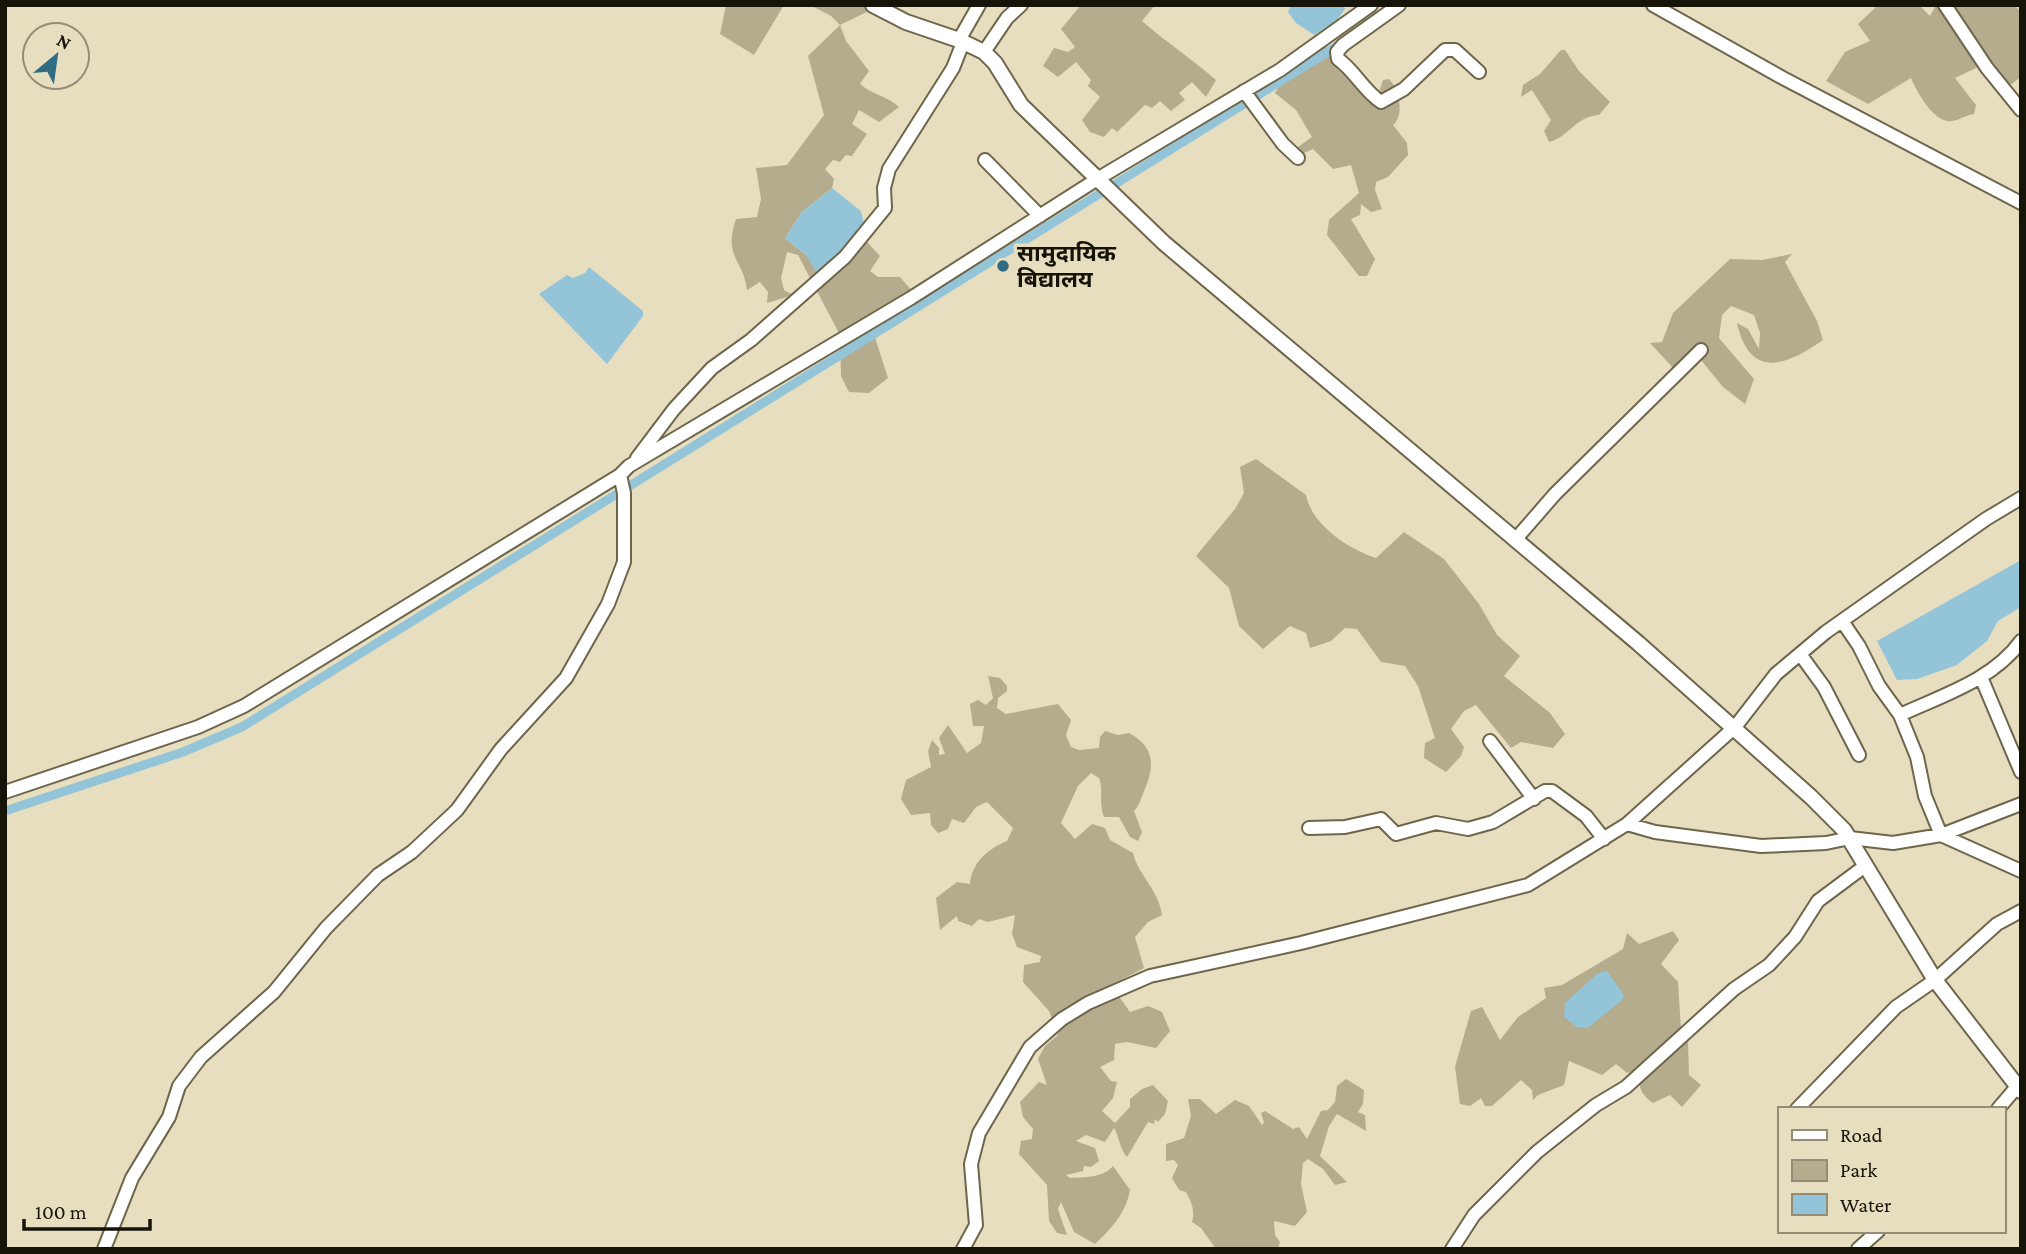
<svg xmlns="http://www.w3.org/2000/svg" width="2026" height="1254" font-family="'Crimson Pro','Noto Sans Devanagari',serif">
	<rect width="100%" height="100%" fill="#e7dec0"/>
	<path fill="#b4ac8d" d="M726,5H784L754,55L720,34Z
		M810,5H881L840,25L846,41L869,71L860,84C873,95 887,96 899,107L879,122L859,110L852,124L867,134L852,156L846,155L840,162L833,160L825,169L834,179L832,188L802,212L785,238L806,255L839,258L864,224L867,242L880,256L870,271L878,277H900L913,292L899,302L872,314L871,325L888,378L869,393L849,392L841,376L840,335L798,255L787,252L781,278L784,290L793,295L767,303L768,292L760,282L747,290C743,258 723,258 736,219L757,217L761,199L756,168L787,165L824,115L808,56L840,25L831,16Z
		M1081,5H1155L1142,21C1166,42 1192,59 1216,80L1206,97L1192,82L1179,93L1185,100L1171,111L1160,101L1152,108L1145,105L1117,132L1112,128L1104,137L1090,132L1082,120L1100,97L1088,86L1091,80L1076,62L1058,77L1043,66L1054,48L1068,52L1075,47L1061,29Z
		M1878,5H1919L1930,16L1936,5H2014L2021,12V77L2009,86L1985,55L1976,68L1955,78L1976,105L1974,114C1966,115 1960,120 1952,121C1934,124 1917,92 1911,78L1868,104L1826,81L1845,52L1870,41L1858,24Z
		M1314,35L1349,71L1366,97L1379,92L1383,80L1389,79C1399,89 1405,115 1393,125L1407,143L1408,155L1388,177L1376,182L1375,190L1382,209L1371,212L1361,204L1360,215L1351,219L1375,259L1367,276H1359L1327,235L1329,220L1359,193L1351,165L1333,169L1313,149L1300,155L1295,149L1312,137L1296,110L1275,93L1287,71L1316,42Z
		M1561,50H1565L1579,71L1610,102L1599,115C1574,117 1571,136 1549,142L1544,131L1551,120L1532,90L1521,97L1523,85L1540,74Z
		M1792,254L1785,262L1817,321L1823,340C1786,366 1750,380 1737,323L1748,329L1759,349L1760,333L1754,315L1731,306L1722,315L1719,338L1754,379L1745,404L1723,387L1701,360L1706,353L1675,370L1650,343L1662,342L1673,313L1730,259L1762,260Z
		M1256,459L1306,495C1312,525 1348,549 1376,558L1404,532L1444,559L1479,604L1497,635L1520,656L1504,676L1550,713L1565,734L1553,748L1521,742L1511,748L1476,705L1464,711L1451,729L1464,747L1461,756L1446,772L1424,758L1425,743L1435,738L1418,686L1405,666L1381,662L1357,629L1345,628L1331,641L1310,648L1306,633L1290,626L1263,649L1239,626L1229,588L1196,556L1235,509L1244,493L1240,467Z
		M988,676L1000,678L1007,686V691L998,698L997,708L1006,714L1058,704L1071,720L1066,735L1071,747L1079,750L1099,748L1100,737L1105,731L1118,735L1129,733C1155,747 1155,766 1144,791C1141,799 1139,806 1134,811L1142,832L1138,841L1130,837L1119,817H1104C1098,801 1104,791 1099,778L1091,773L1078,786L1061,823L1075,839L1092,824L1105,828L1110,840L1133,853C1138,875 1159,890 1162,915L1148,922L1135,937L1144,968L1111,985L1130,1012L1148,1006L1162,1012L1170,1031L1156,1048L1127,1042L1115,1044L1114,1060L1100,1067L1111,1081L1117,1082L1113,1098L1102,1111L1115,1123L1130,1107V1099L1142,1089L1153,1085L1168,1101L1165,1114L1158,1122L1155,1119L1154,1124L1148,1122L1127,1157C1119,1148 1120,1138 1114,1128L1105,1142L1086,1135L1076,1141L1095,1148L1099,1161L1091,1167L1084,1166L1083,1171L1066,1175L1070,1178C1085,1177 1103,1178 1113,1166L1130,1190C1126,1213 1111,1229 1095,1244L1074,1232L1061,1202L1058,1209L1067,1235L1057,1233L1049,1221L1047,1185L1019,1154L1021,1141L1032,1139L1033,1129L1023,1117L1020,1102L1039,1082L1047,1085L1038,1059L1045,1046L1058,1035L1049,1011L1023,982L1024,965L1040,962L1041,956L1017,947L1012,934L1015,915L988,922L979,919L972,926L958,921L957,916L940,930L936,898L957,882L970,884C972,862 988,849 1007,841L1013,828L987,802L976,807L964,823L952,819L948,829L938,833L931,825L930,813L911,815L901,799L906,780L931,767L928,751L932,740L939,748V755L945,754L939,738L948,725L967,753L981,743L984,726H973L970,704L978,700L986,705L993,698Z
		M1673,931L1679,940L1661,964L1678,982L1681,1029L1688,1041L1689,1075L1701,1085L1682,1107L1670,1095L1653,1103C1640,1094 1639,1086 1637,1071L1627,1073L1616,1064L1602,1075L1569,1061L1564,1085L1538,1095L1533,1100L1532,1090L1521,1080L1492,1106H1485L1481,1098L1470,1106L1460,1104L1455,1067L1471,1011L1482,1007L1500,1040L1518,1017L1546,998L1544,988L1562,985L1623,949L1627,933L1639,944Z
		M1346,1079L1364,1090L1363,1104L1358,1112L1365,1115L1366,1131L1337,1114L1329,1126L1320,1156L1347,1182L1335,1185L1323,1169L1308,1159L1303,1163L1301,1184L1307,1212L1295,1226L1274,1221L1275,1235L1280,1242L1278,1249H1216L1201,1228L1192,1222C1195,1210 1192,1203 1186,1192L1179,1190L1172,1178L1178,1165L1174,1160L1166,1161V1144L1184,1138L1191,1116L1188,1099H1200L1216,1114L1235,1100L1249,1106L1262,1125L1264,1122L1261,1113L1265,1111L1293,1129L1299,1127L1307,1139L1321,1111L1328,1110L1335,1102L1337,1086Z"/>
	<path fill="#94c4d8" d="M1291,5H1343L1345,9L1337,20L1314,35L1296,23L1288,12Z
		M832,188L861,211L864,224L839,258L817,273L806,255L785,238L802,212Z
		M589,267L643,311V316L607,364L539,294L567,275L573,278L585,273Z
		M2021,560V607L1998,621L1987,641L1957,665L1917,679L1897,680L1877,641Z
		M1607,971L1624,995L1622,1000L1588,1028L1577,1027L1564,1017L1565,1003L1598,973Z"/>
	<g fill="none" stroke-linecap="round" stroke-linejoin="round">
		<path stroke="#94c4d8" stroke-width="9" d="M5,811L183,752L242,727L1342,43"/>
		<g stroke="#6e664b" stroke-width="16">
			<path id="minor" d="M1399,5L1343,45L1337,52L1338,59C1355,71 1364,91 1381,102L1404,89L1445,50H1455L1479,72
				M1653,5L1781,77L2021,203
				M1945,5L1987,68L2021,110
				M984,52L1007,18L1021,5
				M1244,91L1283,144L1298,158
				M985,160L1040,216
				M637,458L674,409L712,368L751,340L845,257L885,208L884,188L889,169L953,68L962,45L959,40L979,5
				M1515,540L1555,494L1701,350
				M1842,621L1859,646L1879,686L1900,715L1917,757L1925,796L1941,835L2021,804
				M1800,654L1824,687L1859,755
				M1981,677L2021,772
				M1900,715C1943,695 1993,680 2021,641
				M1490,741L1534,799
				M5,792L198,727L244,706L620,475L629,466L911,298L1099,178L1280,70L1371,5
				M1627,824L1655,832L1761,846L1826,843L1850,838L1893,843L1941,835L2021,871
				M1309,828L1345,827L1381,819L1396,834L1436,823L1468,829L1493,822L1545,791H1552L1586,816L1604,839
				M1797,1109L1896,1007L1935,980L1997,924L2021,911
				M1998,1109L2021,1082
				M104,1249L132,1178L169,1117L179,1086L201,1057L274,992L326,928L378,875L412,852L457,810L501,749L566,678L608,604L624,562V493L620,475
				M963,1249L976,1225L971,1164L979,1133L1030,1047L1062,1019L1088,1003L1150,976L1301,943L1528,885L1627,824L1735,727L1776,674L1826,632L1986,519L2021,498
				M1452,1249L1474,1215L1537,1152L1596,1105L1626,1087L1734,989L1769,965L1795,937L1818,901L1865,866
				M1858,1249L1878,1231"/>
		</g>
		<g stroke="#6e664b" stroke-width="18">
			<path id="major" d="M873,5L906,22L959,40L984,52L995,63L1021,105L1164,243L1638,643L1811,797L1844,830L1935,980L2021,1091"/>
		</g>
		<use href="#minor" stroke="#fff" stroke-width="12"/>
		<use href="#major" stroke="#fff" stroke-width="14"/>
	</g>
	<circle fill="#306d84" stroke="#e7dec0" stroke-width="2.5" cx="1003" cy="266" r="7"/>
	<g text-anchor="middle" stroke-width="7" stroke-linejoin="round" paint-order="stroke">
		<g font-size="23" font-weight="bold" fill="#161309" stroke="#e7dec0" text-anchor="start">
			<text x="1017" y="261">सामुदायिक<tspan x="1017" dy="26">बिद्यालय</tspan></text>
		</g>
	</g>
	<rect width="2026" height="1254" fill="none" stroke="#161309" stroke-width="14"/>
	<rect x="1778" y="1107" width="228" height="126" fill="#e7dec0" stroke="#938d77" stroke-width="2"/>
	<rect x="1792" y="1130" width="35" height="10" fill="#ffffff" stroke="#938d77" stroke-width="2"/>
	<text x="1840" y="1142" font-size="21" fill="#161309">Road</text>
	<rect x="1792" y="1160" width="35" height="21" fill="#b4ac8d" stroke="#938d77" stroke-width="2"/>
	<text x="1840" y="1177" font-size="21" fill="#161309">Park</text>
	<rect x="1792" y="1194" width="35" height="21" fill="#94c4d8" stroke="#938d77" stroke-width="2"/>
	<text x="1840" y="1212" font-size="21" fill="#161309">Water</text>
	<g transform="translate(56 56) rotate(29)"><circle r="33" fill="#e7dec0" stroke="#938d77" stroke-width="2"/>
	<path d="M0-5L12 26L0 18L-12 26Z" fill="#306d84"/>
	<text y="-10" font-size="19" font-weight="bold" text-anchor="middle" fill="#161309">N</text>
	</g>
	<path d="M24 1219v10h126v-10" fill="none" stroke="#161309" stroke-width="3.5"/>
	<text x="35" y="1219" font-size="21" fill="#161309" stroke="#e7dec0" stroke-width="5" paint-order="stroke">100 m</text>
</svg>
